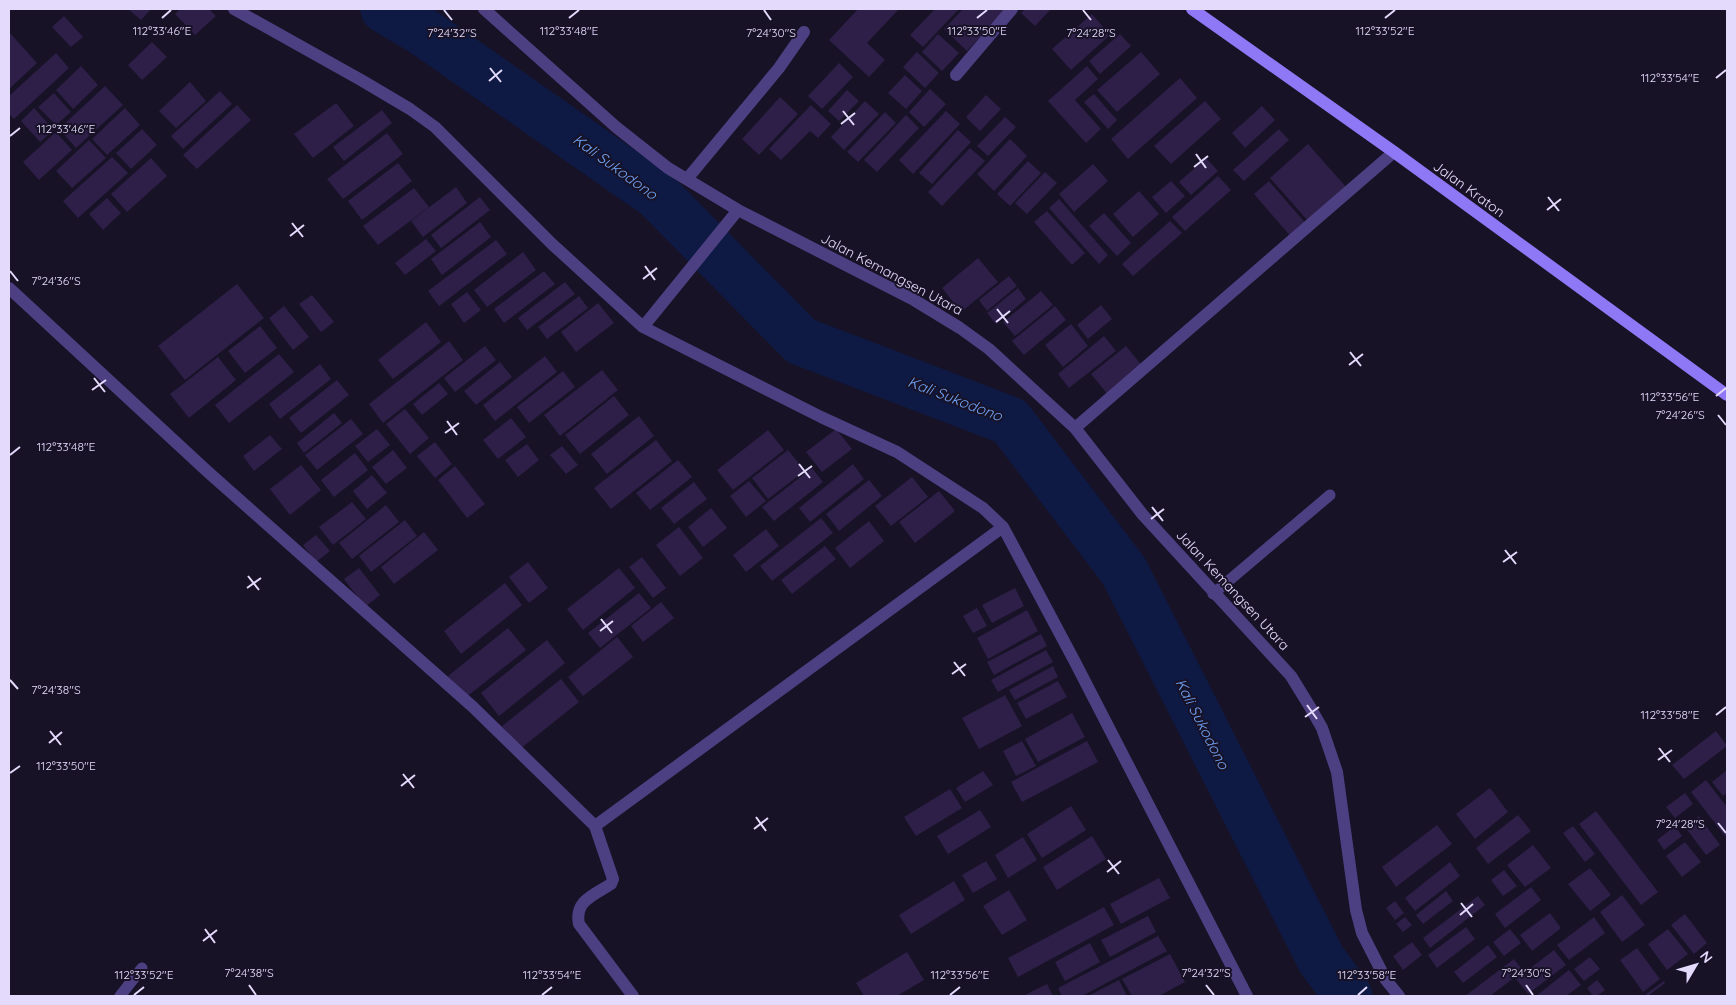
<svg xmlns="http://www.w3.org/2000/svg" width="1736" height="1005" font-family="Quicksand,sans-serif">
	<rect width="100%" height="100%" fill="#181227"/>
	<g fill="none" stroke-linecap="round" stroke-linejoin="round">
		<path stroke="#0e1a43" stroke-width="49" d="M385,9L422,31L657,195L801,341L1010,421L1124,571L1321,959L1348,996"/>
	</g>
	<path fill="#2d1f47" d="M128,9H151L141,20Z
		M180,9H209L216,16L195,35L175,14Z
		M858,9H899L867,43L885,60L869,77L829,40Z
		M935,9H959L923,47L910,35Z
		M963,9H1007L967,51L944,29Z
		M1025,9H1051L1035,26L1021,13Z
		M1092,14L1110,35L1071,70L1052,49Z
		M64,16L83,37L71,47L52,27Z
		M9,32L37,63L9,89Z
		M938,34L959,53L942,71L922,52Z
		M1120,34L1131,46L1100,74L1089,61Z
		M152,42L167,57L142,80L128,65Z
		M917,52L939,73L925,88L903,67Z
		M1141,52L1160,74L1117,112L1097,90Z
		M56,53L69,68L14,119L9,114V96Z
		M839,63L853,77L822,109L808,96Z
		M81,66L98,85L73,109L56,90Z
		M1087,66L1098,79L1075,100L1101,129L1086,143L1048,101Z
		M905,75L922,91L906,109L888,93Z
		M1180,78L1197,98L1128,159L1111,139Z
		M190,82L206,101L176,128L159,111Z
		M105,86L123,105L76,148L59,129Z
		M930,89L946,104L924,127L909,112Z
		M847,90L859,101L839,121L828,111Z
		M220,91L232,104L183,149L171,136Z
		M54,93L71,112L56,125L38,107Z
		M1094,94L1117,120L1108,129L1084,102Z
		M986,95L1001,109L980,131L966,117Z
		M780,97L798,114L759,155L742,139Z
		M865,101L879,114L844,150L831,137Z
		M1205,101L1221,119L1171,164L1154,146Z
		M336,103L354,126L313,158L294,134Z
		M237,105L251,120L197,169L183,155Z
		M811,105L831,124L818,138L810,131L781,160L769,149Z
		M1262,106L1275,120L1245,148L1232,133Z
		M34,108L54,130L40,142L21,121Z
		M125,108L140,125L107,155L92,139Z
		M382,110L392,123L344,161L333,147Z
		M946,111L960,124L913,174L899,160Z
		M885,112L896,123L858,162L847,152Z
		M906,115L919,128L877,172L864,160Z
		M1005,117L1016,127L988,156L977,146Z
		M142,129L157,145L131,169L116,153Z
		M1279,129L1289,140L1244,181L1233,170Z
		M958,130L971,142L932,184L919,173Z
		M56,132L72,150L39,180L23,162Z
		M387,133L403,154L343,199L327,179Z
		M1010,139L1027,156L994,191L977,174Z
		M89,140L106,158L72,188L56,171Z
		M1308,144L1347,188L1309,222L1270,178Z
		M970,148L985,161L942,206L928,192Z
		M112,157L128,173L78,218L63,201Z
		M151,158L167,176L127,212L111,194Z
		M1206,158L1218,171L1191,195L1179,182Z
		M1028,161L1041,173L1010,206L997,194Z
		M398,163L412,181L362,220L348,201Z
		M1093,164L1108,181L1074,212L1059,194Z
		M1045,172L1057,183L1027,214L1015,203Z
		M1218,176L1231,190L1185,231L1172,217Z
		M1171,181L1185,196L1166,213L1152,197Z
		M1269,181L1308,226L1293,239L1254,194Z
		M456,187L467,203L423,237L411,221Z
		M414,188L429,207L378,245L363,226Z
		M1139,191L1159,214L1133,237L1113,214Z
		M480,197L490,210L441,248L431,235Z
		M107,198L121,213L103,230L89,214Z
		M1059,199L1108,255L1099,264L1049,208Z
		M1047,211L1085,253L1072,265L1034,222Z
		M1104,213L1131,243L1117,256L1089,226Z
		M1170,221L1182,233L1133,276L1122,264Z
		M480,222L491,237L442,275L431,259Z
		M426,239L436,251L405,275L395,263Z
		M496,240L507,254L439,306L428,291Z
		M523,252L536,270L487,307L474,290Z
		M978,258L998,282L961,312L942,288Z
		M544,271L555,284L504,323L494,309Z
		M1009,276L1017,286L987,311L979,300Z
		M565,282L575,294L527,330L518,318Z
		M237,284L264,318L185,380L158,346Z
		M1018,288L1026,299L996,324L987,313Z
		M1041,291L1053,305L1015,336L1003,322Z
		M467,292L481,310L464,323L451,304Z
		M312,295L334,322L321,332L299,304Z
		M579,296L588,308L547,339L538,327Z
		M598,303L614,323L576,352L561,332Z
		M1101,305L1112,319L1088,339L1077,325Z
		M284,306L309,337L293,350L269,318Z
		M1055,306L1066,320L1024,355L1012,341Z
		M426,322L441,342L393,379L378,360Z
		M1071,324L1088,346L1063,367L1045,345Z
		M260,326L277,348L245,373L228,351Z
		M1104,336L1116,351L1069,388L1058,374Z
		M449,341L463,360L383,423L369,404Z
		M485,346L496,360L455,392L444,378Z
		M1126,346L1144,368L1109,396L1091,374Z
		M279,354L294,372L229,423L215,405Z
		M545,356L557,372L495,421L483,405Z
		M218,357L236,380L189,418L170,394Z
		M500,362L512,377L476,405L464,391Z
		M320,364L331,379L280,419L269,404Z
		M602,370L618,390L560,436L544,415Z
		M563,371L575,387L529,423L517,407Z
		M337,380L349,395L301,433L289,418Z
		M439,383L448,394L422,415L413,404Z
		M614,396L629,415L580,454L565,435Z
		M405,409L429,438L410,454L386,424Z
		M334,413L342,423L304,453L297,443Z
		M639,416L654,436L607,474L591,454Z
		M511,418L526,437L498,459L483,440Z
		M351,419L363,434L317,470L305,455Z
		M377,429L390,445L368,462L355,446Z
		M836,429L852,449L822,472L806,452Z
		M768,430L784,450L733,490L717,470Z
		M270,435L282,449L254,471L243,456Z
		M656,440L672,461L611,509L594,488Z
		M435,442L452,464L435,478L417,456Z
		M527,444L539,460L518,477L505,460Z
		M562,446L578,465L566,474L550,455Z
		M393,450L407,468L386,484L372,467Z
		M788,450L805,471L768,499L752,478Z
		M355,453L368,470L334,497L321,480Z
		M678,460L692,477L650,510L636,493Z
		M853,464L864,479L810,522L799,508Z
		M301,465L321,490L290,515L270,489Z
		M455,466L485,504L467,518L438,480Z
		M812,468L823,482L774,521L762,507Z
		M372,475L387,493L367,509L353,491Z
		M912,477L928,497L891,526L875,506Z
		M869,480L882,496L839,531L826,514Z
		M749,481L766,501L746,517L730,496Z
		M694,482L707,499L674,524L661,508Z
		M939,491L955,511L915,543L899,522Z
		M352,502L366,519L333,545L319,527Z
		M386,505L399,522L352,559L339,543Z
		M711,508L727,528L703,547L688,527Z
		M821,518L833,533L772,581L760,566Z
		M405,520L417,536L371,572L359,556Z
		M869,521L884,541L850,568L835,548Z
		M679,527L703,558L680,576L656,545Z
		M766,529L779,546L746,572L733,555Z
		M424,532L438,550L394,584L381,567Z
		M316,535L330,551L316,562L303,545Z
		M825,546L836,559L792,594L781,580Z
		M642,557L666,588L653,598L629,567Z
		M528,562L548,588L529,603L509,577Z
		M359,568L380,595L365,607L344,579Z
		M619,568L635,588L583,630L567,609Z
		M505,583L522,605L461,654L444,631Z
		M1015,588L1024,606L992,623L982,605Z
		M639,593L651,608L600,648L588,633Z
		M661,602L674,618L643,642L631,626Z
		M977,608L987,626L973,633L963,616Z
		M1027,610L1038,631L988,659L977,638Z
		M508,628L526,650L465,698L448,676Z
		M1041,634L1047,646L994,675L987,662Z
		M617,637L633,657L583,696L568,677Z
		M547,640L565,663L499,716L481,693Z
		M1046,650L1053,662L998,692L991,680Z
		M1053,666L1058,677L1015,700L1009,690Z
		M561,679L579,702L520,749L502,726Z
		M1058,681L1067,697L1026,719L1017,703Z
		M1005,695L1022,726L979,749L962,718Z
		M1072,713L1085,737L1038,762L1025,739Z
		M1716,731L1727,746L1684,779L1672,765Z
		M1022,741L1036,766L1016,776L1003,751Z
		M1087,741L1098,762L1022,802L1011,782Z
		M1727,770V793L1723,796L1712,782Z
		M983,771L993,785L965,802L956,788Z
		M1706,780L1727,807V834L1725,836L1691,792Z
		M1490,788L1508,812L1475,839L1456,814Z
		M950,789L962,808L916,836L904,817Z
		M1685,793L1693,804L1675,818L1666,807Z
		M1071,806L1086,830L1042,858L1027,834Z
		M980,810L991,827L948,854L937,836Z
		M1596,811L1658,892L1641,905L1579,824Z
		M1518,815L1531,831L1488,864L1476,848Z
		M1699,816L1720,845L1706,855L1685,827Z
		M1437,825L1452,844L1396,887L1382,867Z
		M1573,826L1595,854L1585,862L1563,833Z
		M1675,826L1682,836L1664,850L1657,840Z
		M1092,836L1106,859L1057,890L1043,867Z
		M1023,837L1037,860L1008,878L995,855Z
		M1685,842L1701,862L1682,877L1666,856Z
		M1533,845L1551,868L1525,887L1507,865Z
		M986,861L997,879L973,893L962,875Z
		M1450,862L1460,876L1415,911L1405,898Z
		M1590,868L1611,895L1590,911L1568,884Z
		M1504,870L1517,886L1503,896L1491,880Z
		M1159,878L1170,898L1121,924L1110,904Z
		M954,881L965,900L911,934L899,915Z
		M1531,887L1541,900L1505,928L1495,914Z
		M1009,890L1027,920L1002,935L983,906Z
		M1446,891L1453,901L1423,924L1416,915Z
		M1622,895L1645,925L1622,942L1600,912Z
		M1478,896L1485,905L1430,948L1423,938Z
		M1395,901L1404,913L1395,920L1386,908Z
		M1104,907L1114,925L1018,977L1008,958Z
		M1550,913L1561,928L1532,951L1520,935Z
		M1685,914L1707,943L1694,954L1671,925Z
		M1148,916L1156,932L1110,957L1101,940Z
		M1405,917L1412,925L1403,932L1396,924Z
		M1594,917L1605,933L1569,960L1557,945Z
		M1466,927L1475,939L1437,968L1428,955Z
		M1510,929L1521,943L1504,956L1493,942Z
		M1668,929L1688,954L1667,970L1648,944Z
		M1158,936L1167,951L1082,996H1062L1058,988Z
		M1412,942L1422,955L1403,970L1393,956Z
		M1090,943L1100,962L1065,981L1055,962Z
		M1488,945L1497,957L1463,983L1454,972Z
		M1637,948L1660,979L1643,992L1620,960Z
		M1554,950L1566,965L1528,994L1516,979Z
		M907,952L924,980L897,996H864L856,983Z
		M1170,954L1185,982L1159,996H1132L1122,979Z
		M1590,957L1600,969L1584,981L1574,969Z
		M1514,959L1523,971L1490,996H1465Z
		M1569,970L1581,985L1566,996H1536Z
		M1119,980L1127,996H1088Z
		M1597,980L1605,990L1597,996H1593L1587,988Z
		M1664,981L1665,983L1648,996L1646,994Z
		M1047,984L1053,996H1023Z"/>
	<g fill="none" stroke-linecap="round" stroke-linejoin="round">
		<path stroke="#4d4082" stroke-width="11" d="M1213,594L1330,495
			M120,996L142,968"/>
		<path stroke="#4d4082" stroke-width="12" d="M234,9L361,80L410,109L435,127L552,244L643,327L821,417L897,452L983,508L1003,527L1075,662L1247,996
			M484,9L616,127L668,168L738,210L914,300L960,328L989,349L1075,428L1143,515L1291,676L1310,707L1322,728L1337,772L1356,910L1362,933L1386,980L1399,996
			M956,75L1012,9
			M687,179L779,68L804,32
			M9,288L208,472L473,707L595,826L613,879L611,884C594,895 574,901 579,924L633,996
			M643,327L738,210
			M1075,428L1394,152
			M595,826L1003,527"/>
		<path stroke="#8e78f6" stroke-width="12" d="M1192,9L1394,152L1727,395"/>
	</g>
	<path fill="none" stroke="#e3dafc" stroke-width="2" d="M444,10L452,20M764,10L771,20M1083,10L1091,20M162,18L171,10M569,18L579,10M977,18L987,10M1385,18L1395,10M490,68L501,82M1716,78L1726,70M489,81L502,70M843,111L854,125M841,124L855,113M10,136L20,128M1196,154L1206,168M1194,167L1208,156M1548,197L1559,211M1547,210L1561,199M292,223L303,237M290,236L304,225M645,266L655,280M10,271L18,281M643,279L657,268M997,309L1008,323M996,322L1010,311M1350,352L1361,366M1349,365L1363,354M94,378L105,392M92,390L106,380M1716,396L1726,388M1718,415L1726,425M447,421L457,435M445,433L459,423M10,455L20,447M799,464L810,478M798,476L812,466M1152,507L1163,521M1151,519L1164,509M1505,550L1516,564M1503,562L1517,552M248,576L259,590M247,588L261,578M601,619L612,633M600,631L613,621M954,662L965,676M952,674L966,664M10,680L18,689M1307,705L1317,719M1716,715L1726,707M1305,717L1319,707M50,731L61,745M49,743L62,732M1659,748L1670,762M1658,760L1672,750M10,773L20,766M403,774L414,788M401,786L415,775M756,817L766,831M1718,823L1726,833M754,829L768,818M1108,860L1119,874M1107,872L1121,861M1461,903L1472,917M1460,915L1473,904M205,929L215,943M203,941L217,930M249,985L256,995M1206,985L1214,995M1526,985L1533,995M134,995L144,987M542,995L552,987M950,995L960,987M1358,995L1367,987"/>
	<g text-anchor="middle" stroke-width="4" stroke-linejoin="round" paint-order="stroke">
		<g font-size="14" fill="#e3dafc" stroke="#181227">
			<text transform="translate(1469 189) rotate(36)" y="5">Jalan Kraton</text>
			<text transform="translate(892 274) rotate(28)" y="5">Jalan Kemangsen Utara</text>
			<text transform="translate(1233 590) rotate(47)" y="5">Jalan Kemangsen Utara</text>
		</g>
		<g font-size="15" font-style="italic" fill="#6fa3f5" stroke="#181227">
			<text transform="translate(615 167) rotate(36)" y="5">Kali Sukodono</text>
			<text transform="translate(955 399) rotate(21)" y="5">Kali Sukodono</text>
			<text transform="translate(1202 724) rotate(63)" y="5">Kali Sukodono</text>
		</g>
	</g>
	<g font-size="12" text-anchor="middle" fill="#e3dafc" stroke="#181227" stroke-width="4" stroke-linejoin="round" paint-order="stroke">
		<text x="162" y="35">112°33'46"E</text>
		<text x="569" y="35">112°33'48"E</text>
		<text x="977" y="35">112°33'50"E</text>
		<text x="1385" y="35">112°33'52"E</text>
		<text x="452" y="37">7°24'32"S</text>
		<text x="771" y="37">7°24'30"S</text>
		<text x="1091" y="37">7°24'28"S</text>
		<text x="1670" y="82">112°33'54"E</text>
		<text x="66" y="133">112°33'46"E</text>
		<text x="56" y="285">7°24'36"S</text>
		<text x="1670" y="401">112°33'56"E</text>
		<text x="1680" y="419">7°24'26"S</text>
		<text x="66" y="451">112°33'48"E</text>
		<text x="56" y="694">7°24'38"S</text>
		<text x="1670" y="719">112°33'58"E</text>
		<text x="66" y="770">112°33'50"E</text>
		<text x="1680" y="828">7°24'28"S</text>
		<text x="249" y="977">7°24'38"S</text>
		<text x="1206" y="977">7°24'32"S</text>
		<text x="1526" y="977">7°24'30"S</text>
		<text x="144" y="979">112°33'52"E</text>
		<text x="552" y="979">112°33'54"E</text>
		<text x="960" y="979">112°33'56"E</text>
		<text x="1367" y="979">112°33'58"E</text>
	</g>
	<rect width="1736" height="1005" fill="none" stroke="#e3dafc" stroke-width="20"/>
	<g transform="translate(1696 965) rotate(52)" stroke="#181227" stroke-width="4" paint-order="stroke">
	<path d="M0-4L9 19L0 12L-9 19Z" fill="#e3dafc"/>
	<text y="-8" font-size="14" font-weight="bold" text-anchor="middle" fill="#e3dafc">N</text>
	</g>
</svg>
